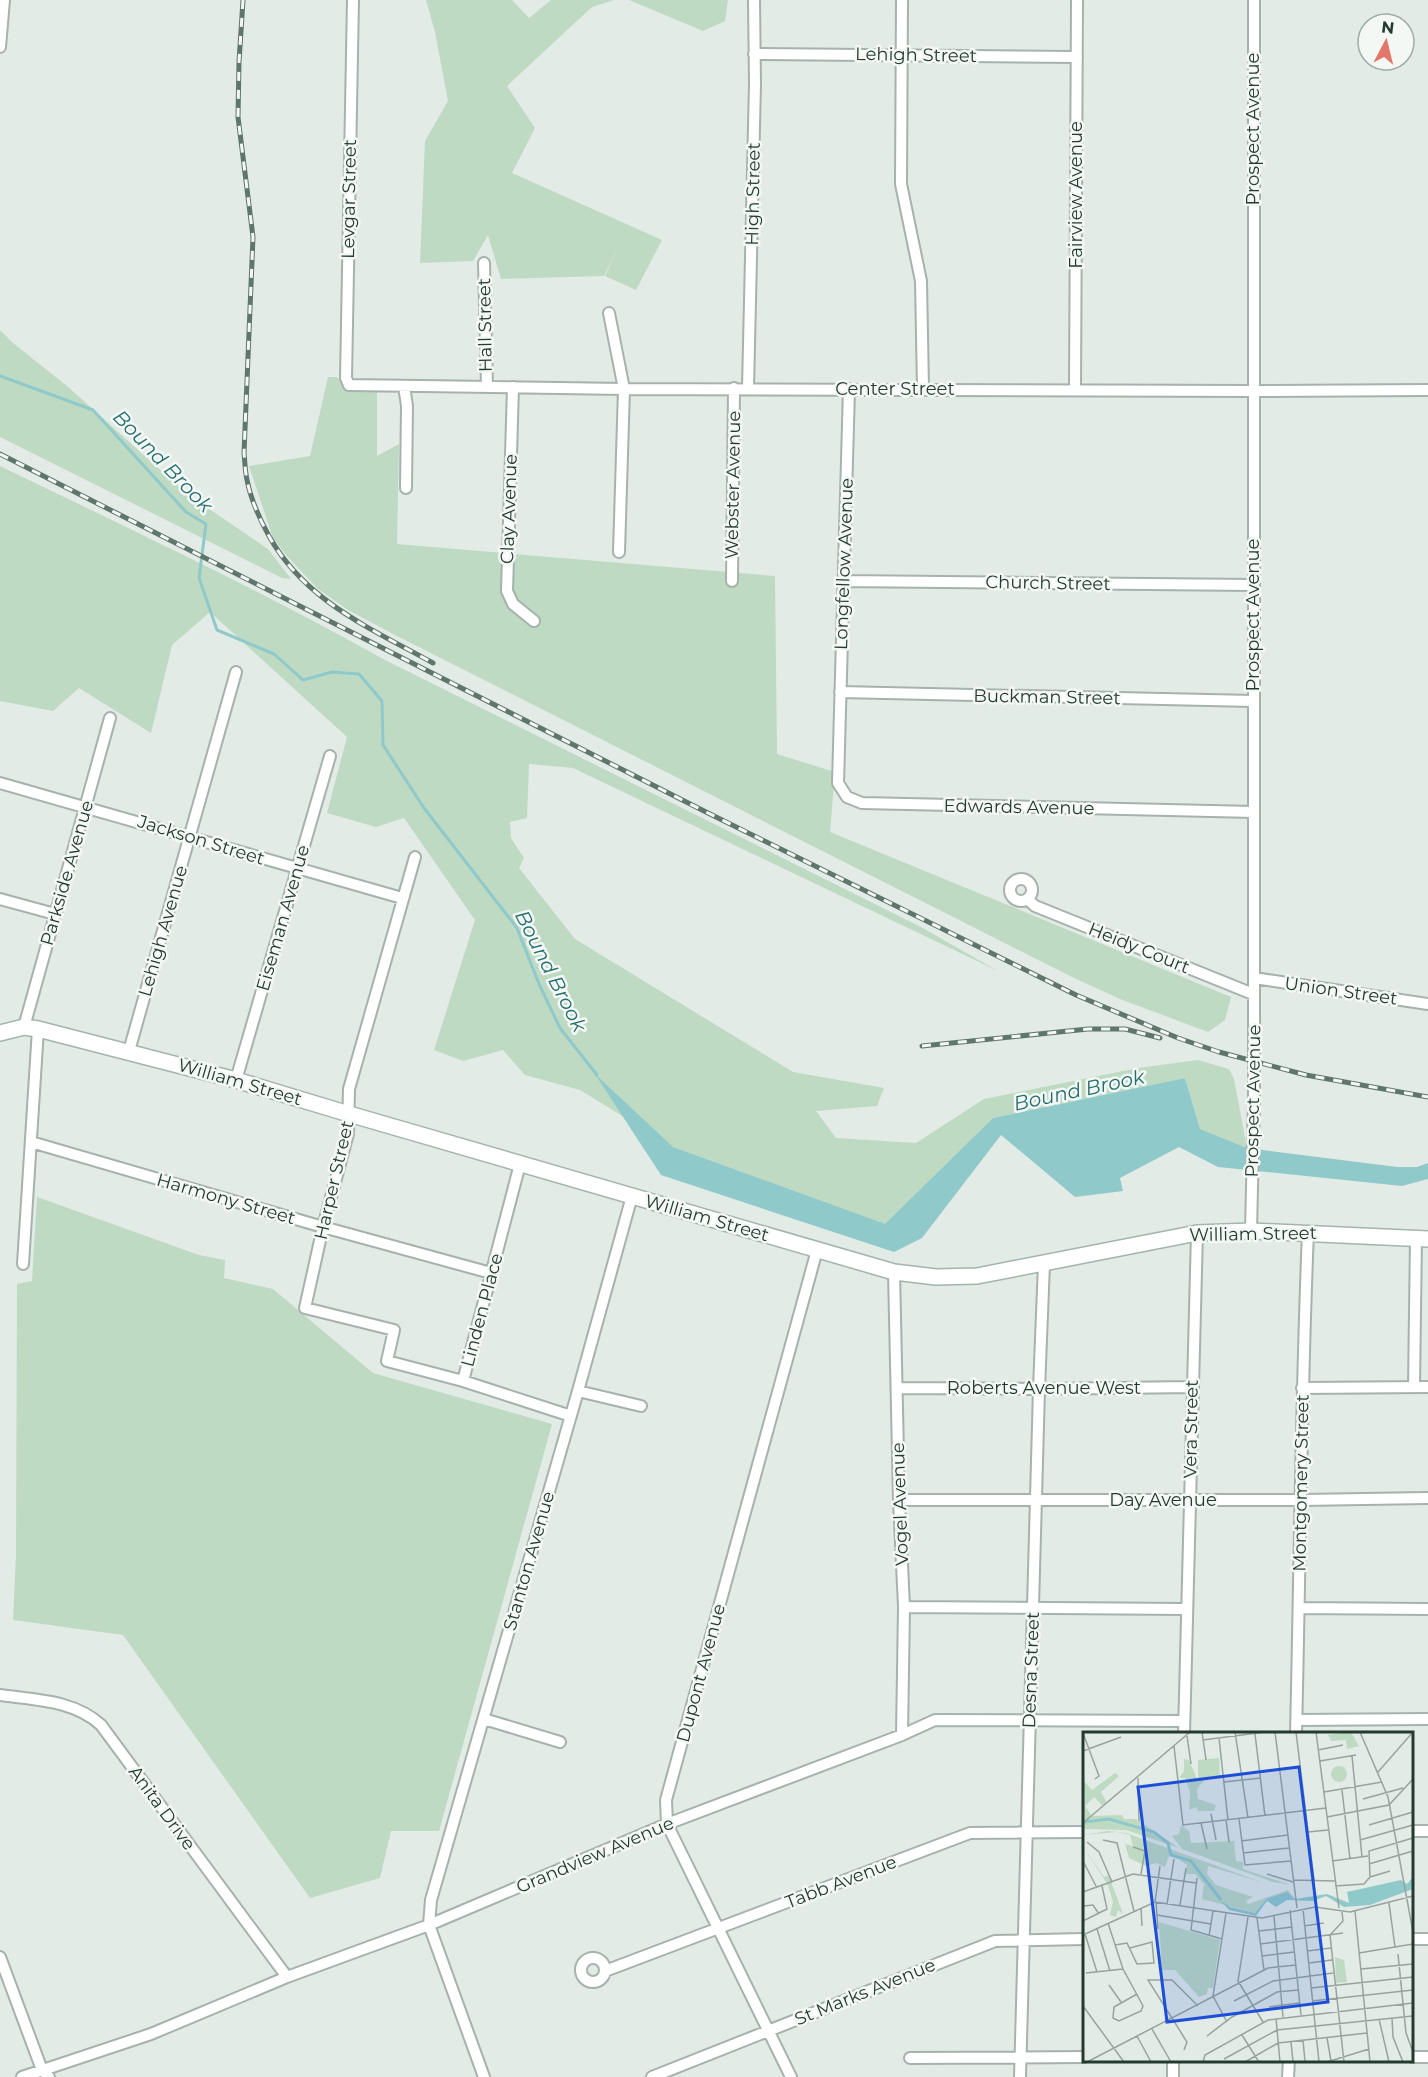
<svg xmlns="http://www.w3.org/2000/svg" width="1428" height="2077" font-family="Montserrat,sans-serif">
	<rect width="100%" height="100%" fill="#e3ebe6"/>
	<path fill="#bedac2" d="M426,0H512L529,18L551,0H614L592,7L507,86L535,128L512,173L662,240L636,290L605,276L619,246L604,276L501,279L488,235L473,261L420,263L425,141L448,101L435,32Z
		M629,0H728L725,21L703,31Z
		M0,330L13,343L67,386L187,494L268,549L291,579L282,578L0,437Z
		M328,377H336L352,388L377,392V456L399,444L397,544L775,576L777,754L835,772L830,832L1231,997L1225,1020L1208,1032L1120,999L1072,977L395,635L348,610L318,589L286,555L273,538L249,466L310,456Z
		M0,466C128,528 258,589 383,659L921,927L998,971L573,768L529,764L527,818L510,822L511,838L524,858L519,868L575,939L793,1072L884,1088L877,1106L816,1111L836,1138L916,1143L984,1099L1138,1068L1198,1060L1229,1069L1234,1079L1247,1148L1200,1129L1185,1078L993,1118L885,1225L673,1147L580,1090L525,1075L503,1050L463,1061L434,1050L475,920L404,818L376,827L327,813L347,737L210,612L172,645L151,733L79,688L53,711L0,701Z
		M37,1197L199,1255L225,1260L224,1278L273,1289L373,1373L552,1424L439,1831H391L380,1878L310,1898L123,1635L13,1620L16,1555L17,1284L32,1281Z"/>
	<path fill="#90c9ca" d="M595,1074L673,1147L885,1224L993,1118L1185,1078L1200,1129L1247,1148L1397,1167H1417L1428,1163V1179L1402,1186L1218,1167L1179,1147L1120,1178L1123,1191L1075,1197L1001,1135L922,1238L894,1252L661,1175Z"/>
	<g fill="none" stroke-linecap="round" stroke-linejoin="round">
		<path stroke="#90c9ca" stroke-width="3" d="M0,376L93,410L186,512L206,524L199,578L217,630L274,654L303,680L332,672L359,674L382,701L383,745L424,808L517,928L539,984L560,1028L597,1075"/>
		<g stroke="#a6b2ac" stroke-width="14">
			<path id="minor" d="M353,0L346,378L349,385L624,389L1253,391L1428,390
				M902,0L901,184L921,281L923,389
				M0,47L4,0
				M754,54L1077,57
				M484,263L487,387
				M609,313L624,389L619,552
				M404,386L407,406L406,488
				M513,387L507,591L513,604L534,621
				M748,388L755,83L754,0
				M849,389L838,783L847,797L862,803L1254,812
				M1075,390L1077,0
				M732,581L734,388
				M843,581L1253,585
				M840,692L1253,701
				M0,783L402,898
				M415,857L349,1089L348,1134L323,1227L305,1308L394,1330L387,1361L463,1381L571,1416
				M1010 890a11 11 0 1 1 22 0a11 11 0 1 1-22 0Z
				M0,899L55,914
				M1027,899L1035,906L1253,994
				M1254,978L1428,1004
				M24,1027L110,718
				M129,1051L236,672
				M236,1080L330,756
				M31,1142L323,1227L491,1273
				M1251,1231L1254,1101V0
				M23,1264L38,1029
				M894,1272L899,1500L904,1607L902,1735
				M463,1381L520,1164
				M1414,1387L1416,1237
				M897,1388L1039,1389L1192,1387
				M1302,1388L1428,1387
				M578,1391L641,1406
				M899,1500H1302L1428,1498
				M904,1607L1186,1609
				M1299,1608L1428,1609
				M0,1695C35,1700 74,1700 101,1725L287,1977
				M484,1719L560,1742
				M1297,1720L1428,1719
				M1184,1734L1197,1233
				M1296,1734C1300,1566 1301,1399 1308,1232
				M1412,1831H1428
				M1412,1939H1428
				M0,1957L42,2070L49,2077
				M581 1970a12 12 0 1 1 24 0a12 12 0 1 1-24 0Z
				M605,1971L970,1833L1084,1832
				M1412,2057H1428
				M910,2058L1084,2057
				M22,2077L151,2034L287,1977L429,1925L667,1824L902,1735L935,1720L1184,1721
				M484,2077L429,1925L431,1900L578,1391L632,1196
				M652,2077L995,1941L1084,1939
				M791,2077L667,1824L666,1800L817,1250
				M1020,2077L1039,1389L1044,1264
				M1173,2077V2060
				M1288,2077L1289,2060"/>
		</g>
		<g stroke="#a2b5ac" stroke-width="18">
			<path id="secondary" d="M0,1033L24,1027L38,1029L236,1080L349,1114L894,1272L936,1277L977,1276L1197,1233L1251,1231L1428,1239"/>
		</g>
		<use href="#minor" stroke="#fff" stroke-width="10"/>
		<use href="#secondary" stroke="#fff" stroke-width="15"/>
		<g stroke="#5f766c" stroke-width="5">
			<path id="rail" d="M243,0L239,62L238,117L253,237L244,453C245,462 245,471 247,480C251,500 259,518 269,536C305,601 370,628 433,663
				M0,454L708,813L1076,995L1178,1038L1219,1052L1306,1075L1428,1097
				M922,1046L1088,1029H1125L1160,1038"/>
		</g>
		<use href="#rail" stroke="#f3f8f5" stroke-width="3" stroke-dasharray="9" stroke-linecap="butt"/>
	</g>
	<g text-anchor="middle" stroke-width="5" stroke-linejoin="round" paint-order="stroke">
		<g font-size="18" fill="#243a31" stroke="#f3f8f5">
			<text transform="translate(916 55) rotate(1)" y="6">Lehigh Street</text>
			<text transform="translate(1253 129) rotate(-90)" y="6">Prospect Avenue</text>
			<text transform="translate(753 194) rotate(-89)" y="6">High Street</text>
			<text transform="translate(1076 195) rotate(-90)" y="6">Fairview Avenue</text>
			<text transform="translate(349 199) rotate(-89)" y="6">Levgar Street</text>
			<text transform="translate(485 325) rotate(-91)" y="6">Hall Street</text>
			<text x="895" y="395">Center Street</text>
			<text transform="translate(733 485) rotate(-89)" y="6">Webster Avenue</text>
			<text transform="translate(509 509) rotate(-88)" y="6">Clay Avenue</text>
			<text transform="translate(844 564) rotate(-88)" y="6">Longfellow Avenue</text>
			<text transform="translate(1048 583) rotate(1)" y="6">Church Street</text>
			<text transform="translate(1253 615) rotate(-90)" y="6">Prospect Avenue</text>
			<text transform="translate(1047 697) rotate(1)" y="6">Buckman Street</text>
			<text transform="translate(1019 807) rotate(1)" y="6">Edwards Avenue</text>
			<text transform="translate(201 840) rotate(17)" y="6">Jackson Street</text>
			<text transform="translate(67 873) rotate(-74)" y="6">Parkside Avenue</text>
			<text transform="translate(283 918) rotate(-74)" y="6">Eiseman Avenue</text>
			<text transform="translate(163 931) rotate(-74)" y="6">Lehigh Avenue</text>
			<text transform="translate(1139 948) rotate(22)" y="6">Heidy Court</text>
			<text transform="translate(1341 991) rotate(8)" y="6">Union Street</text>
			<text transform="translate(240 1082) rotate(16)" y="6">William Street</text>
			<text transform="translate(1253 1101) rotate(-89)" y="6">Prospect Avenue</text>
			<text transform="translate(334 1180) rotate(-77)" y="6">Harper Street</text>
			<text transform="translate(226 1199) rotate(16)" y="6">Harmony Street</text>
			<text transform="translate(707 1218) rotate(16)" y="6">William Street</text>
			<text transform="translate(1253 1234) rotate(-1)" y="6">William Street</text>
			<text transform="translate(482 1310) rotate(-75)" y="6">Linden Place</text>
			<text x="1044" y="1394">Roberts Avenue West</text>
			<text transform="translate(1191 1429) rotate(-89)" y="6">Vera Street</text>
			<text transform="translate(1301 1483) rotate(-89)" y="6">Montgomery Street</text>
			<text x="1163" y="1506">Day Avenue</text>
			<text transform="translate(900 1504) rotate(-92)" y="6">Vogel Avenue</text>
			<text transform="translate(529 1561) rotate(-74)" y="6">Stanton Avenue</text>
			<text transform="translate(1031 1670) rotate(-88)" y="6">Desna Street</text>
			<text transform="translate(701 1673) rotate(-75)" y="6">Dupont Avenue</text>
			<text transform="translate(162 1808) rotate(54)" y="6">Anita Drive</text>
			<text transform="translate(595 1855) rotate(-23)" y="6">Grandview Avenue</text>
			<text transform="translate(841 1882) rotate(-21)" y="6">Tabb Avenue</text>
			<text transform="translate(865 1992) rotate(-22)" y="6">St Marks Avenue</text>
		</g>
		<g font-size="20" font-style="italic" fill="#256d6f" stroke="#f3f8f5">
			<text transform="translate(163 461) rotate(46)" y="7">Bound Brook</text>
			<text transform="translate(551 971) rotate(63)" y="7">Bound Brook</text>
			<text transform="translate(1079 1090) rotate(-12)" y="7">Bound Brook</text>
		</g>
	</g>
	<g transform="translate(1083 1732)">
		<rect width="330" height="330" fill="#e3ebe6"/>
		<path d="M268,0L276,14L264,17L263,8L248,9L245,3ZM136,26L137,47H122L114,57L115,67L133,73L131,79H115L113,75L106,78L107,60L102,46H96L101,39V27L106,28L115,49V28ZM248 42a8 8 0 1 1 16 0a8 8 0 1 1-16 0ZM32,41L36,44L18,60L24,71L20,74L11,65L2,74L9,84L39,83L41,87H53L96,116L43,98L0,97V48L9,58ZM98,93L106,99L108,111L151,109L153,129L160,130V137L208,153L190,150L99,117L89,104L96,102ZM25,99L43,101L181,151L125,134L124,142L133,153L170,165L163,169L165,172L205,158L212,167H183L172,181L119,167L121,152L112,142H103L104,133L87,121L82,135L73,131L63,134L46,126L42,112L50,114L47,103L33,100L0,103ZM0,115L21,145L26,144L40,182L35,178L33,185L27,183L30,170L25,153ZM76,190L137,208L130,256H125L124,262L116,265L92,238H79ZM252,225L261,228L264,250L253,251Z" fill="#bedac2"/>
		<path d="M330,145V157L287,173L261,175L243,164L230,169L204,168L193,175L184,169L173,184L146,178L137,168L147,175L172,181L183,167L204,160L212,167L244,162L266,171L264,160L318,148L324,152Z" fill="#90c9ca"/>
		<path fill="none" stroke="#90c9ca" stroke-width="3" d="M2,90L26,87L71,100L85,111L88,123L108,129L138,168"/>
		<path fill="none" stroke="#97a49e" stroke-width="1.5" d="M119,0L123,28M152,0L165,86M192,0L214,176M213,0L231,148M233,0L256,176M277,0L305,65L330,200M0,1L16,44L12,47M172,2L182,84M104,4L108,32M136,6L145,88M120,8L182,0M91,14L100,93L243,76M235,18L260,13M0,19L38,5M269,24L279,125M237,29L273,23M295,40L330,0M55,46L56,89M141,50L178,46M259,58L267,127M241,60L299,50M280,67L320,56M128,82L133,108M244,85L306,73L330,47M156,87L162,133L208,129M143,88L146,110M0,91L107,0M118,91L124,117M286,93L330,80M225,100L245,98M20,108L34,111L51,179M277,108L330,93M158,109L205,103M4,110L16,120L29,150M50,115L62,119L58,142M160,121L206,116M0,129L14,156M249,129L285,124M286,132L330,119M184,142L210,150M287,145L307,139M114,146L108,198L139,207M210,148L252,149M252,154L281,152L287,145L286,119L330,106M0,160L50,142L113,151M72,170L77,134M73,170L75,197M306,171L312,215M84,172L91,127M97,173L103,136M0,174L10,173L16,182M58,176L59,194M220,177L236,330M207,178L218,283M272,179L287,330M259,180L260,189L247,203L261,330M143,181L130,264L144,290M74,183L128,192M191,184L200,285M165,185L155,249L180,290M174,186L181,238M0,189L24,177L19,154M25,191L40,237L59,272L60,274L58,279L36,289L30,286L31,275L54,262M221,194L241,191M14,197L27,239M176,199L209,195M2,202L14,240M0,203L72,170L179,186L232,175L267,180L330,164M126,204L130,179M177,212L260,201M32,213L44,211L54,232L71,231L69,210L47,216M224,219L248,216M276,221L330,212M315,222L323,301L330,320M179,224L211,220M226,231L249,228M278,237L330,232M3,241L40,237M26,253L38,270M228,256L330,245M151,269L190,249L250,241M229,269L330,258M0,274L41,330M186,275L216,271M193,286L197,330M309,286L310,305L320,330M296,287L306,330M69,297L88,330M159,303L176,330M54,304L68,330M124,304L149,285L194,260L215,258M244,306L248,329M220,308L222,330M208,310L210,330M101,318L104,310L65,248H89L115,274M141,327L194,298L330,284M4,330L185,236L213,233M120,330L122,323L185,288L330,271M162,330L195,311L284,301M244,330L286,317"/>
		<path fill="#1d4ed8" fill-opacity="0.15" stroke="#1d4ed8" stroke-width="3" d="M216,35L245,270L84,290L55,55Z"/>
		<rect width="330" height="330" fill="none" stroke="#243a31" stroke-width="3"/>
	</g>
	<g transform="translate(1386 42) rotate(7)"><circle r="28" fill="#f3f8f5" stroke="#a0aca7" stroke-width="1.5"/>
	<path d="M0-4.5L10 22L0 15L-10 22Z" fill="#e37769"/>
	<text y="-9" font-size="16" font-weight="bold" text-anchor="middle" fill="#243a31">N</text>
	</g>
</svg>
